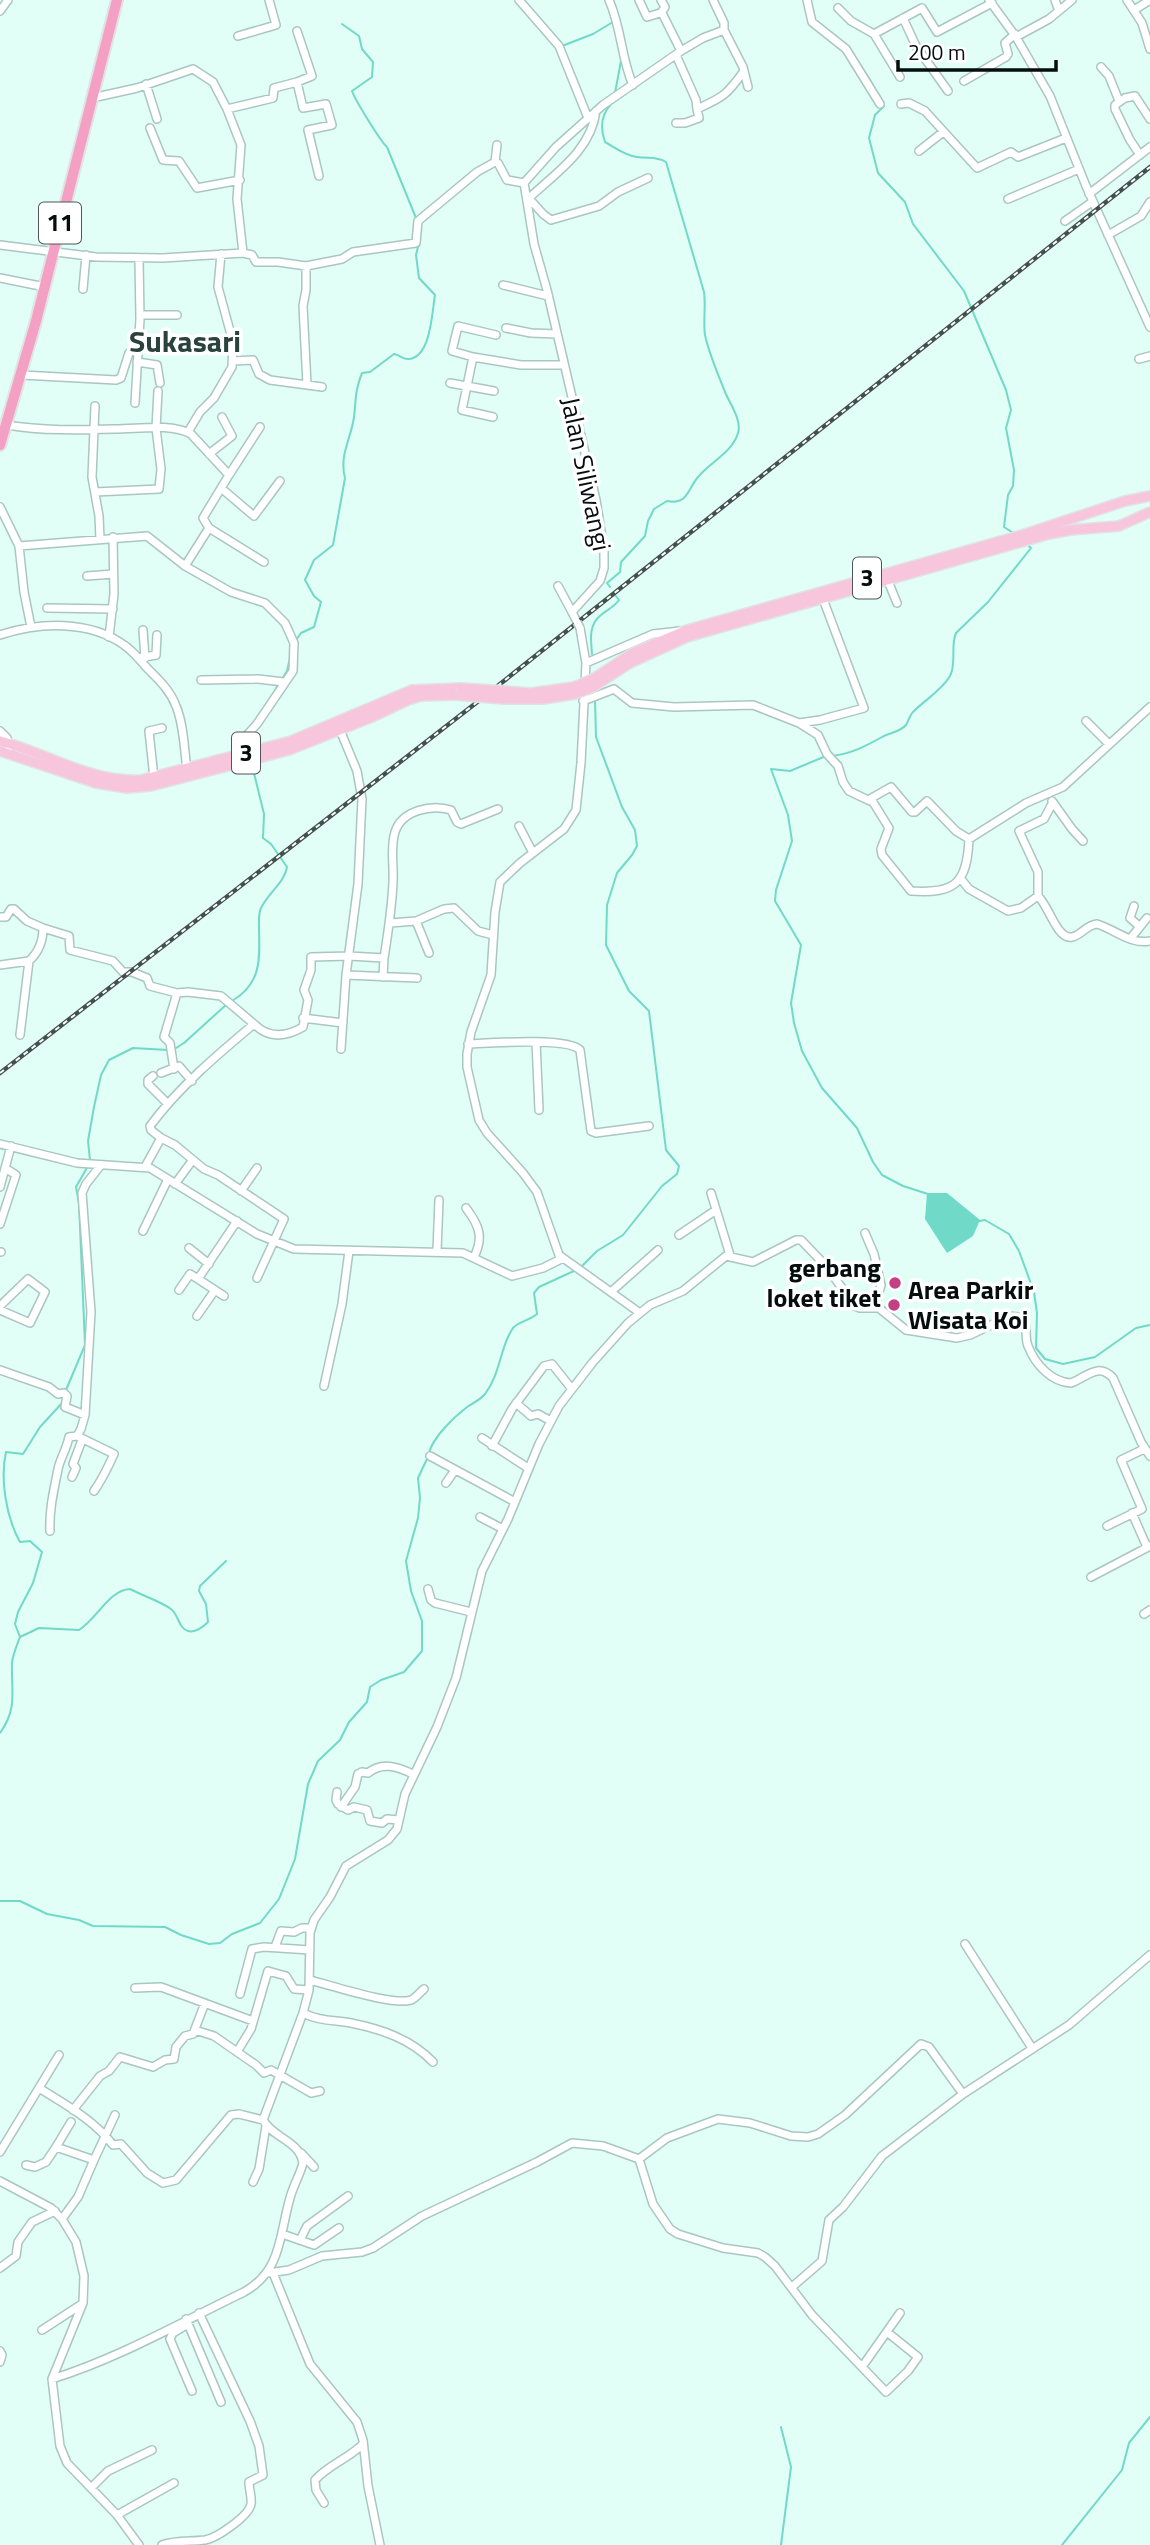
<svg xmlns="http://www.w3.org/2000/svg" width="1150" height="2545" font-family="'Titillium Web',sans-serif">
	<rect width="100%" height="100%" fill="#e1fef7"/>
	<path fill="#71d9c7" d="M927,1193H947L980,1220L973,1236L947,1253L925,1219Z"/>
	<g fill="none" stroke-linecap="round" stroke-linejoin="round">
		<path stroke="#71d9c7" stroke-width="2" d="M342,24L359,36L362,49L373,62L372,77L352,91C355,100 381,142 387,147L416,218
			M562,46L593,34L613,22
			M861,66L873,85
			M615,93L621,61
			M882,103L884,106L875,115L869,138L878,173L905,202L913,224L964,291L1006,390L1011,410L1006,428L1014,470L1013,486L1008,495L1004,527L1015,534
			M610,587L607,583L620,572L621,562L645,536L648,521L654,509L667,501C688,505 687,490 698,477C710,462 732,453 738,433C742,420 730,404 725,392C718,374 709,354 705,335C703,322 706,306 704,292L666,162C656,156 648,159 637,157C624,155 616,148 605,142C600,128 601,115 611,104
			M296,640L301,633L314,627L321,602L314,596L305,580L314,560L333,545L345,478C339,455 351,439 354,417C356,400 355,390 362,373L370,372L394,354C400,355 404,360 409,359C431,357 432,312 435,295L419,278L416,255L420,238
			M592,654C591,640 588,625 601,615C607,610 614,607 619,600L615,595
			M282,679L287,671L290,658
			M273,694L279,683
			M826,756L790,771L771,769L788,815L792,841L776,890L775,901L801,945L791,1003L794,1023L802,1051L822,1088L857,1128L873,1162L882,1175L903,1186L928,1194
			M831,756C851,754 866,746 882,737C890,732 899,733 906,725C909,720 910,714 914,711C926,699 941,691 950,676C957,663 950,647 956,633L988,602L1031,548L1027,544
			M232,1001C261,984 260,960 259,930C259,922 258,915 261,908C268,893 285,882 287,867L271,844L263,838L264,814L252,765
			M173,1050L184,1043L227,1004
			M90,1160L88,1141L94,1107L101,1075L109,1060L133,1048L168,1050
			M979,1221L985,1220L1009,1234L1019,1251L1034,1292L1037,1313L1036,1348L1045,1359L1063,1364L1095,1357L1136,1328L1150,1325
			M581,1267L597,1251L623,1235L662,1186L677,1174L679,1166L666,1150L649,1011L629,991L606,945L607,905L617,873L632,855L637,846L635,830L622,807L596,737L595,700
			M66,1390L85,1345L79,1203L76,1187L88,1166
			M429,1453C433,1437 454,1417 467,1407C473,1403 480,1400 485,1394C501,1373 500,1346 513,1328C518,1322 530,1320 537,1314L534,1293L539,1287L576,1270
			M20,1637L15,1624L18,1612L33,1583L42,1552L30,1541L20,1542C6,1517 0,1479 6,1452L23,1454L40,1427L63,1402
			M0,1733C18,1708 11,1691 12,1663C13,1654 17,1645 20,1637L39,1628L79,1630C97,1619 109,1590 130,1589C143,1596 160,1601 171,1609C179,1615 178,1628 188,1631C195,1633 203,1627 208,1622L206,1604L199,1591L200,1586L226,1561
			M0,1901H20L47,1914L79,1920L93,1926L165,1927L181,1935L209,1944L220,1943L232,1934L260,1923L279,1899L295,1859L308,1784L318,1761L340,1740L349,1722L367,1702L370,1687L381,1680L404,1672L422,1651V1621L411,1591L406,1561L418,1518L420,1498L418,1478L427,1459
			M781,2545L791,2467L781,2427
			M1062,2545L1122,2470L1129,2443L1150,2417"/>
		<g stroke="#aac6c0" stroke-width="10">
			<path id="minor" d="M519,0L559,46L588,118
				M609,0C622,29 621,59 633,85
				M639,0L647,17L660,13L663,15L681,51
				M807,0L812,22L846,49L880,104
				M989,0L1016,37L1050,96L1086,186L1150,327
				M1055,0L1059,11
				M1127,0L1142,23L1150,49
				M838,8L851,21L874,34L922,8L937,32L992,3
				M1134,10L1150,0
				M0,11L8,0
				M661,13L665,7L661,0
				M903,18L916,46L948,91
				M724,30L743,67L748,87
				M874,34L900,77
				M238,36L276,25L269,0
				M1016,37L1049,19L1072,0
				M676,55L696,100L697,109
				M1101,67L1109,76L1119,101
				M964,81L1006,57L1008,54L1005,43L1015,34
				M297,82L303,108L326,104L332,125L308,130L319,176
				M146,84L157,119
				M92,98L137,88L193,69L213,82L227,109L241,145L237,199L243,253
				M901,104L909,103L925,111L977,168L1011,152L1018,157L1066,138
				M227,109L273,98L274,88L297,82L312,76L297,31
				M676,123H685L699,118L697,109C723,97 726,96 744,71
				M150,128L163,160L179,161L197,188L240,180
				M919,151L943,132
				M1140,155L1130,140L1115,109V105L1125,98L1135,96L1150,119
				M495,162L497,145
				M1089,194L1150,147
				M526,195L543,214L551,220L599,206L618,192L648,178
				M529,198C557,172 591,150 596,111
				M1008,199L1079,169
				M1065,221L1092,202
				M1108,235L1141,216L1150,202
				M0,245L96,257L163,258L243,253L252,255L256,262H278L306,266L342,259L353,252L416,243L418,221L477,172L495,162L498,163L507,180L524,183
				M306,266V290L303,306L307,385
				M0,278L45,287
				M503,285L548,296
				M83,289L86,255
				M140,315H177
				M506,328L531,333L557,334
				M473,357L452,351L458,326L496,335
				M1139,359L1150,356
				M233,361L253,360L259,374L270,380L322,387
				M137,362L157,365L160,383
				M22,375L116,380L121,378L129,353
				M450,383L494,391
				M135,403L140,319L139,258
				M95,406L92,477L99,516L100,539
				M493,417L462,410L473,357L521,365H563
				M7,425C42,431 79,430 115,429C139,429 170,423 191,434L229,475L203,518L209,528L185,566
				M188,432L200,412L214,398L232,367L233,342L218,287L221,254
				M209,454L232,436L222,417
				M229,475L260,427
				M221,488L254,516L280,481
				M95,492L159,489L161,469L156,428L158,391
				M0,507L19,546L147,536L185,566L231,592L265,603L285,623L294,643L293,671L257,724L247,735L242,754
				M209,528L264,562
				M19,546L24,592L31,627
				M87,576L113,574
				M888,581L897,603
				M558,586L572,612
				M47,608L113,609
				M577,622L572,612L600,581L604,568V550L596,500L547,290L534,244L524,183L556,147L603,105L681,51L703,38L724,30V23L713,0
				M580,628L586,663L581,763L576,810L564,829L520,863L500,882L495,912L491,975L471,1032L467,1054V1067L479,1120L487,1133L523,1173L537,1192L559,1255L640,1313
				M143,630L145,658
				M0,635C40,622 89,620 124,645C133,651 140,660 147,668C159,680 170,690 176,706C184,725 184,749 187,769
				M109,637L114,594L113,537
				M138,658L156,655L157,635
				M586,663L653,634L680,631
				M201,680L258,679L284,682
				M583,701L614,689L632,703L674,707L753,705L799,723L818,735L827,754L838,766L843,782L849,791L868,800L891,787L912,812H915L927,801L956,831L969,839L1026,803L1063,787L1150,707
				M1086,721L1109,744
				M799,723L820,720L864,708L823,599
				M340,730L357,771L362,799L358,884L346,975L341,1049
				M0,731L7,738L9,747
				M154,778L149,731L162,728
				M868,800L873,802L889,828L881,849L882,855L911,891C956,894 967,883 969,839
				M1052,801L1072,829L1083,841
				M519,826L533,853
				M961,879L969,889L1008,911L1021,908L1038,896C1049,906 1057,940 1072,937C1082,935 1086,925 1097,924C1114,929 1131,945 1150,941
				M1038,896V872L1019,831L1044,819L1052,804
				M1134,906L1130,918L1139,926
				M0,917H6L11,909H14L27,921L43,928C43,941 39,952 29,961L0,965
				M416,921L429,953
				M390,923L416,921L444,909L454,908L478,931L493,935
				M43,928L69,936L70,950L113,961L123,972H132L147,978L150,986L177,993L188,992L221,996L254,1024
				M1130,939L1147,918
				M346,975L417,978
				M383,977L384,958
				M303,1018L343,1023
				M20,1035L29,961
				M536,1042L539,1110
				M468,1044C490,1043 568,1037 580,1050L591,1131L596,1133L649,1126
				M174,1069L170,1043L164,1037L177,993
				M161,1073L179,1066L192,1081
				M153,1076L148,1080V1084L168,1104
				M161,1138L175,1145L204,1169L218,1175L284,1219L257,1278
				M0,1144L77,1163L150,1168L257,1234L294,1249L463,1253L512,1276L543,1268L563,1258
				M145,1167L161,1138L151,1130L150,1126C179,1087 217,1055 254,1024C269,1039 286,1037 303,1027L308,1000L304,990L311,970V957L349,956L384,958C388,933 392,907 393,882C394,866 390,847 395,832C402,810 432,804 451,810L457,822L461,824L498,809
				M175,1184L192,1161
				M0,1187L11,1146
				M241,1191L257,1168
				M711,1193L730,1255
				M466,1208C479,1225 484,1237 474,1257
				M0,1224L16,1175L5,1168
				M143,1231L168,1179
				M865,1233L874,1254L881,1285L875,1307
				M679,1235L716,1210
				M189,1248L209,1264
				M437,1251L439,1200
				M0,1252H1
				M179,1290L190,1274L198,1279
				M612,1291L658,1250
				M224,1296L198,1279L237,1221
				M0,1306L28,1279L45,1292L30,1323L0,1310
				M197,1316L215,1290
				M0,1370L49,1387L58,1394L64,1393L67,1396L65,1407L85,1415
				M324,1386L342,1304L349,1251
				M516,1403L531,1416L538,1414L551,1421
				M77,1436L114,1454C109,1465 102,1480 94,1491
				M482,1438L528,1468
				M492,1446L512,1409L544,1366L552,1364L571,1388
				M430,1456L515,1502
				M72,1477L76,1468L73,1464L82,1440
				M446,1483L455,1470
				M1132,1513L1147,1547
				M480,1517L503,1529
				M1107,1526L1142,1509L1121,1460L1144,1449
				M50,1531C49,1509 54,1490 58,1469C60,1459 67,1448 69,1437L77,1436L81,1429L85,1415L91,1312L82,1193L86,1184L101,1165
				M1091,1577L1150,1546
				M428,1589L431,1600L435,1603L471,1612
				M1144,1614L1150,1610
				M337,1792L336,1800L338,1804L348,1810L354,1807L367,1810L370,1821L382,1823L387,1819L399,1820
				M341,1807L355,1787L358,1774L362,1772L368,1773C382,1761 398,1767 413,1774
				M965,1944L1032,2048
				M275,1947L281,1931L294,1932L302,1928H311
				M309,1980C331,1985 392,2006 411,2000C416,1998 420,1992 424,1989
				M135,1988L161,1987L253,2021
				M240,1994L252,1949L264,1947L310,1950
				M303,2013C319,2021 333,2020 351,2023C381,2029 411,2039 433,2062
				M195,2030L214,2036L256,2065L264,2073L271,2070L311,2093L320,2091
				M237,2052L251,2029L268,1971L286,1976L294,1989L309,1990
				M39,2088C66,2105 94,2120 113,2145L121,2144L147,2173L163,2183L176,2180L231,2115L239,2114L263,2120
				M73,2110L100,2076L109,2071L120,2057L153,2067L165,2060L174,2059L176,2047L185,2036L193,2034L205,2003
				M56,2147L71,2122
				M0,2152L59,2055
				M301,2153L314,2167
				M639,2159L653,2204L670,2229L678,2234L723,2248L758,2253L765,2257L775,2266L812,2315L886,2392L908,2371L918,2357L887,2332
				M94,2160L115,2115
				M26,2165L35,2167L46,2162L56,2147L94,2160L78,2197L62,2219
				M0,2181L51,2208L62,2219L76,2242L84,2276L83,2303L52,2379L60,2446L67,2463L117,2515L139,2545
				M253,2182L259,2169L266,2126
				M282,2234L314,2245L339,2228
				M300,2240L307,2226L348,2196
				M0,2268L16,2256L18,2242L32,2222L55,2211
				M268,2273L289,2270L322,2256L362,2252L373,2248L422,2216L537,2162L572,2143L603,2146L639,2159L667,2138L718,2119L750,2123L791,2136L808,2137L818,2134L845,2115L921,2044L929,2047L963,2094
				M273,2273L310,2364L357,2422L363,2440L368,2486L380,2545
				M792,2287L822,2261L829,2220L843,2207L882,2156L963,2094L1069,2025L1150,1955
				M186,2319L221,2402
				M188,2324L173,2333L170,2339L192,2391
				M42,2330L82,2304
				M0,2351L2,2355L0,2362
				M862,2367L900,2313
				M52,2379C119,2358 182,2322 244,2292C282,2271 279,2236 290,2198C293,2186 300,2175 303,2163C300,2141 273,2138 263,2120L303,2013L309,1990L310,1933L314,1920L330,1897L346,1866L388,1840L397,1829L405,1794L437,1727L456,1678L482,1571L508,1519L539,1444L559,1406L593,1362L628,1323L650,1305L683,1291L726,1256L753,1262L796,1240H801L826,1266L855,1306L860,1308H879L906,1330L957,1338L970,1335L1010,1316L1018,1317L1025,1323C1027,1330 1025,1339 1028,1346C1035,1364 1051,1382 1071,1383C1087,1377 1098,1362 1113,1378L1141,1442L1150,1456
				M91,2488L108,2471L152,2450
				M324,2503L316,2490L315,2480C328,2465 348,2459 363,2444
				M117,2515L174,2483
				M162,2545C177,2540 190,2542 205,2540C217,2538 249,2516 251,2504C252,2497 249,2489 249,2482L263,2475L259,2446L250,2421L199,2313"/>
		</g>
		<g stroke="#e1e2e2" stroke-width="12">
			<path id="major" d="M593,679L631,654L687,630L1022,535L1125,501L1150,496
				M593,687L630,663L687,637L1049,534L1070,530L1119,526L1150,512
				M506,691L531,693L574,687
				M504,699H543L575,694
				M0,741C48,753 90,783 141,780L291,741L412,690L461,688
				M0,751L96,783L127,788L151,786L289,750L372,717L408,700L421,696L455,695"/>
		</g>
		<g stroke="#e1e2e2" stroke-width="14">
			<path id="highway" d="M0,445L36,321L117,0"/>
		</g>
		<use href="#minor" stroke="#fff" stroke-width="7"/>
		<use href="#major" stroke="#f8c6dc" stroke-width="9"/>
		<use href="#highway" stroke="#f3a0c4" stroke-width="10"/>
		<g stroke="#43514e" stroke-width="4.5">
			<path id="rail" d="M0,1073L485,696L1150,167"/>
		</g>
		<use href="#rail" stroke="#fff" stroke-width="2" stroke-dasharray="5" stroke-linecap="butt"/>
		<g stroke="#aac6c0" stroke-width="10" stroke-linecap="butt">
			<path id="minor-bridge" d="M577,622L580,628"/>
		</g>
		<g stroke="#e1e2e2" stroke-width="12" stroke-linecap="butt">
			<path id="major-bridge" d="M574,687L593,679
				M461,688L506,691
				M575,694L593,687
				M455,695L504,699"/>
		</g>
		<use href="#minor-bridge" stroke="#fff" stroke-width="7"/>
		<use href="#major-bridge" stroke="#f8c6dc" stroke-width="9"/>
	</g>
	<g fill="#c44084" stroke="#fff" stroke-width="2.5">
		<circle cx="895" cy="1283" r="7"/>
		<circle cx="894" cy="1305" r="7"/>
	</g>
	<g text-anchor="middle" stroke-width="7" stroke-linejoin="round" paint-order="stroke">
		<g fill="#fff" stroke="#505655" stroke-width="2">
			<rect x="39" y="202.5" width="42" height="41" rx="5"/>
			<rect x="853" y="557.5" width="28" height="41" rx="5"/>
			<rect x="232" y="732.5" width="28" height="41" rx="5"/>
		</g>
		<g font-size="24" font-weight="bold" fill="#050e0c">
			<text x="60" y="231">11</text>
			<text x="867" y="586">3</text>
			<text x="246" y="761">3</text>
		</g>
		<g font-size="26" fill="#050e0c" stroke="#fff">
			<text transform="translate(586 474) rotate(78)" y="9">Jalan Siliwangi</text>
		</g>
		<g font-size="26" font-weight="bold" fill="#050e0c" stroke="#fff" text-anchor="end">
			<text x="881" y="1277">gerbang<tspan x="881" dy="30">loket tiket</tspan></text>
			<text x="908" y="1299" text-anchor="start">Area Parkir<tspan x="908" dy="30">Wisata Koi</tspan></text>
		</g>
		<g font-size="30" font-weight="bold" fill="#29423d" stroke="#fff">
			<text x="185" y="352">Sukasari</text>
		</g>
	</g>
	<path d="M898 60v10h158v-10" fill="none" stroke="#050e0c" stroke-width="3.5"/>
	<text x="908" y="60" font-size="21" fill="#050e0c" stroke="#ffffff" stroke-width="5" paint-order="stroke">200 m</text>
</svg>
